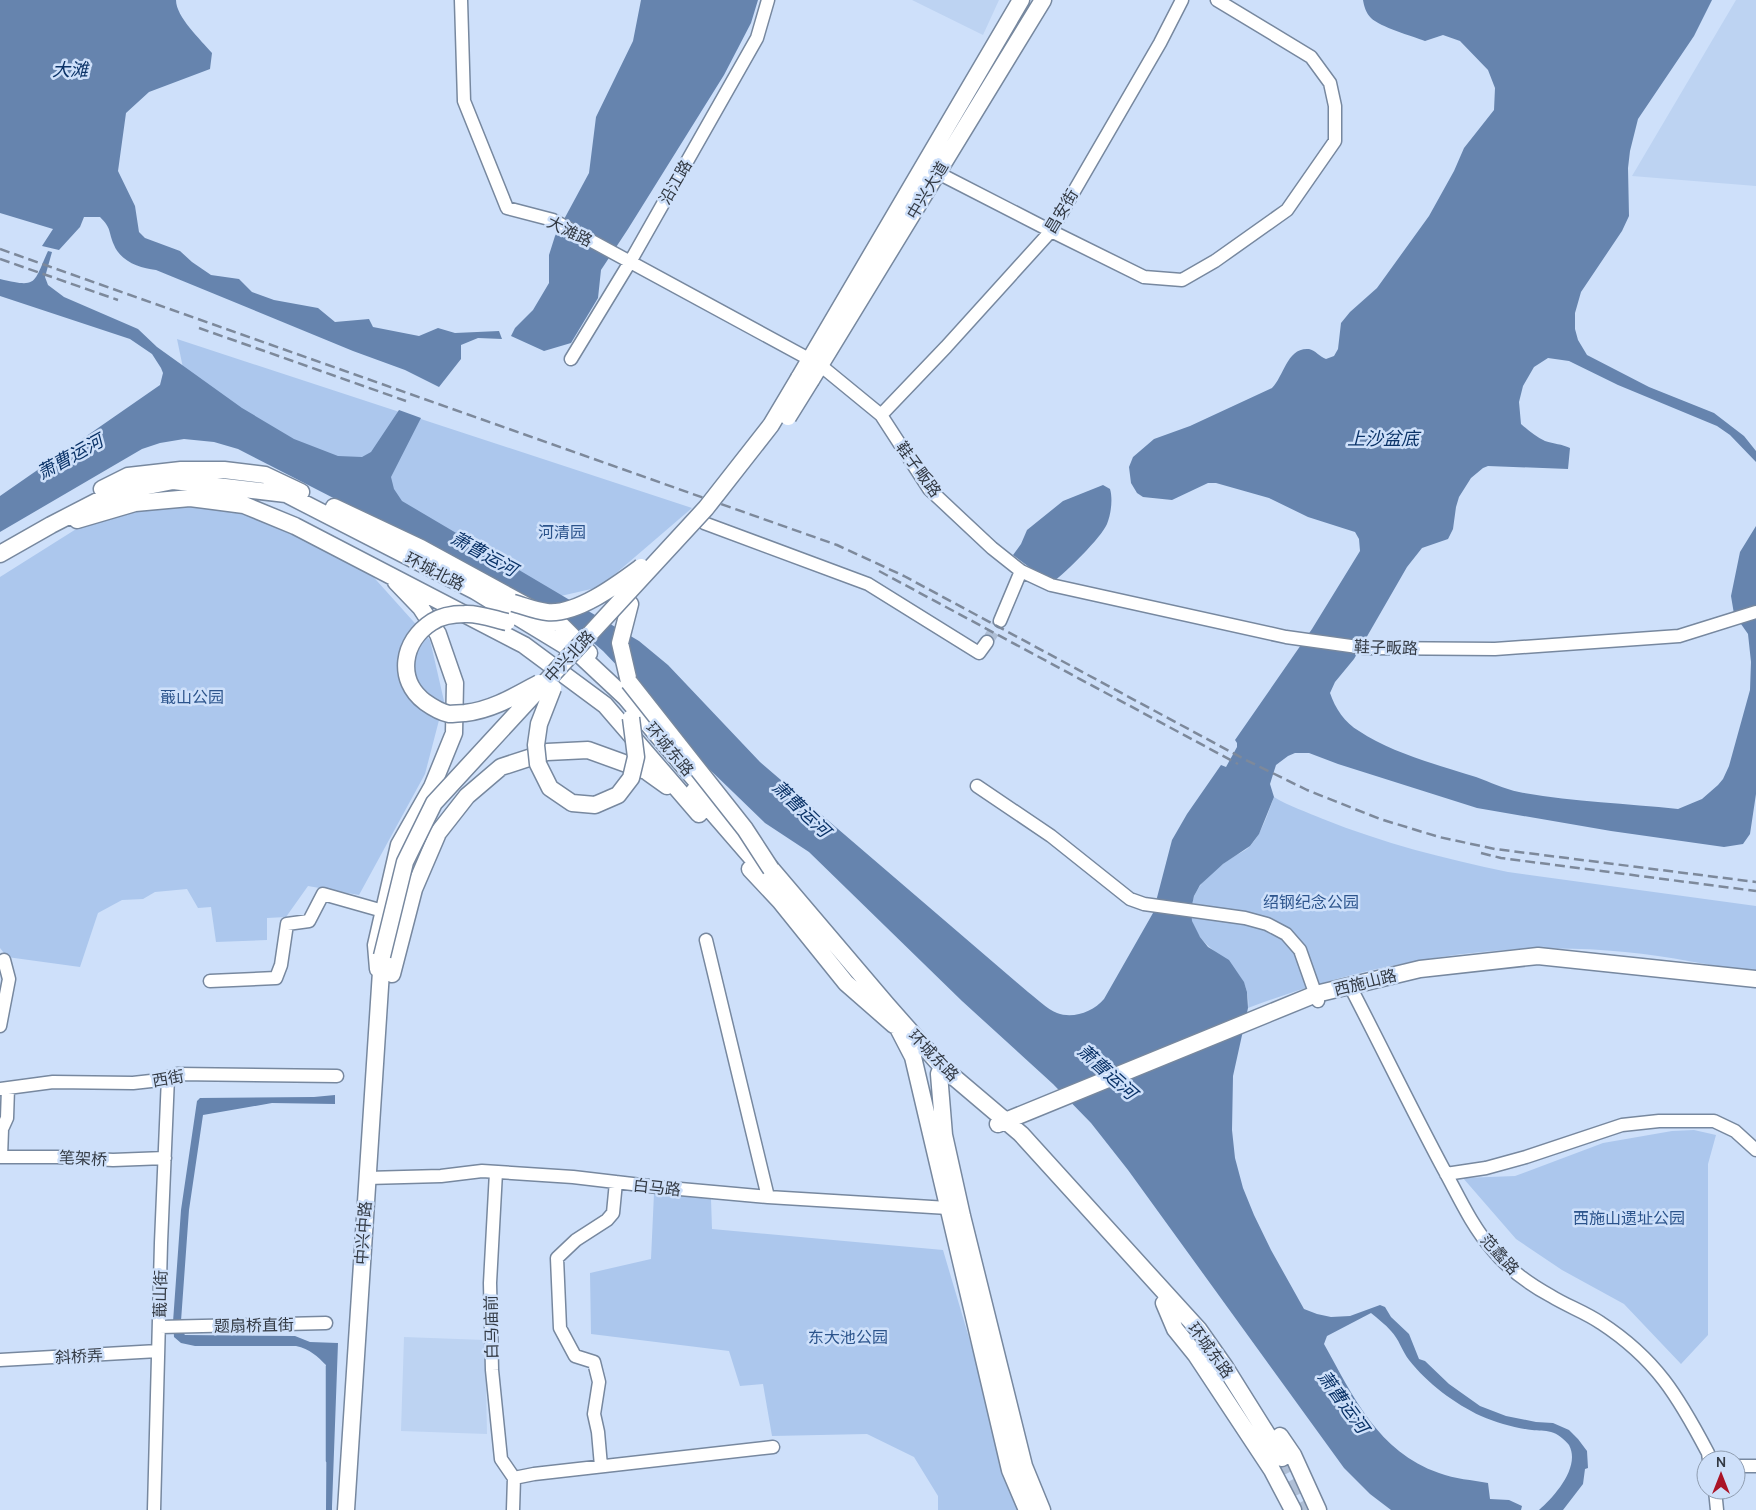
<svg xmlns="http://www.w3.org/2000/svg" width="1756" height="1510" font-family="Manrope,'Noto Sans SC',sans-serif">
	<rect width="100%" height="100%" fill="#cee0fa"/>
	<path fill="#bdd3f2" d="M912,0H999L983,35Z
		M1736,0H1756V186L1632,176Z
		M404,1337L485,1340L487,1434L401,1431Z"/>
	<path fill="#acc7ed" d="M177,339L692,508L600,587L552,598L188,392Z
		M127,497L223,501L360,562L430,640L444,701L425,774L359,895L308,886L286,917L267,918V940L216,942L211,907L198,908L187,889L155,892L143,899L122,900L98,913L80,967L7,957L0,948V577Z
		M1274,797C1288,806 1307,812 1323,819C1383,843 1445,859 1508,872L1756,906V973C1713,966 1669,956 1625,952C1497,939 1367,963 1248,1008C1254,956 1181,952 1192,903C1197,882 1218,867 1235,856C1240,853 1247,850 1251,845C1262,832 1268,813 1274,797Z
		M1694,1130L1716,1135L1708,1164V1335L1681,1364L1624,1304L1562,1270L1516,1239L1463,1178L1515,1176L1603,1143L1672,1131Z
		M654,1193L711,1199L712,1229L943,1250L1020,1510H938V1496L914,1457L867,1434L772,1436L763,1384L740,1386L729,1351L591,1334L590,1273L651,1259Z"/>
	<path fill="#6684ae" d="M0,0H176C176,17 201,40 212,53L210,69L149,92L126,113L118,171L135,206L139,232L145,238L180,251L192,262L211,275L239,279L252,292L274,300L318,308L335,322L369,319L373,327L419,336L438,328L455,333L499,331L502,339L478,338L461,345V359L439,387L405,370L353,351L156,270C140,268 121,262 114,245C108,231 112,229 100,217H84L80,227L59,250L42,246L53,229L0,213Z
		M641,0H758L751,23L724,75L628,229L601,270L598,298L571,343L544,351L511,336L515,328L533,310L549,283V255L555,236L589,173L596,117L633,41Z
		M1363,0H1712L1694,36L1638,119L1630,151L1628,168L1629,216L1622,231L1581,292L1575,313V329L1578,340L1587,355L1649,387L1714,413L1744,436L1756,451V462L1730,435L1717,426L1618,385L1569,361L1548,358L1534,367L1523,386L1519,402L1521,424C1529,431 1536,437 1545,441C1554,444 1562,444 1570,448L1568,469L1488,466L1483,468L1471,478L1459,497L1456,507L1453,529L1448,539L1422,548L1407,567L1354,659L1335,682L1330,693C1335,708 1345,723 1359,731C1392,753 1438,765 1476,777C1490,782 1504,789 1519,792C1571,802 1625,803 1678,809L1702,799L1718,785L1723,779L1729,766L1750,690L1751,662L1748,634L1734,614L1731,596L1740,552L1756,526V794L1750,834L1743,844L1724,847L1611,831L1477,808L1338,764L1309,753H1295L1288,756L1276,765L1270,784L1274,797L1259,834L1250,846L1223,864L1200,885L1194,896L1191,909L1192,921L1200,937L1208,947L1229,960L1244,982L1247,992L1248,1008L1233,1076L1232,1130L1235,1158L1243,1188L1254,1215L1271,1250L1304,1309L1317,1314L1331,1317L1350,1316L1380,1305L1385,1307L1391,1317L1409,1334L1419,1359L1425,1361L1449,1384L1480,1406L1506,1416L1536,1422L1553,1423L1569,1430L1578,1439L1587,1451L1588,1468L1585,1469L1583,1484L1563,1510H1539C1554,1497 1581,1467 1569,1445C1565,1440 1557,1433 1551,1432C1545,1430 1538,1431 1532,1430C1515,1428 1497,1423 1481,1416C1455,1404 1427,1383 1409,1360C1402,1351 1399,1339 1391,1331C1385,1324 1378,1319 1371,1313L1327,1336L1324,1344C1353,1396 1378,1452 1439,1473C1455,1479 1472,1480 1488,1483L1490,1499L1509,1500L1522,1506L1521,1510H1391L1370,1494L1344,1468L1128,1170L1091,1123L1053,1084L962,1001L809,852L765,823L703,763L646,696L603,651L582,633L425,545L238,449L214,442L184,439L160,443L142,449L0,532V496L160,385L163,373L161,368L152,354L130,339L0,296V279C38,288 33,284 48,251L52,252L45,277L48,285L64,297L138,329L157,347L242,408L294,439L338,456L362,457L371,452L399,410L421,418L391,477L394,489L402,501L639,641L668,665L760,762L1028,992C1036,998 1047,1009 1057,1013C1073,1019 1093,1012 1104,999L1153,913L1172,840L1187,814L1221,765L1226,767L1237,747V743L1235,740L1312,629L1360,551L1359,539L1355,532L1308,517L1269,498L1216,483H1208L1172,500L1143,497L1137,493L1131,483L1129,467L1133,457L1154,439L1190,426L1272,388C1284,376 1287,347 1309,349C1315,350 1320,357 1326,359L1334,356L1338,349L1341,323L1350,312L1377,288L1429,216L1454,171L1464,148L1494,110L1495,88L1488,70L1460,41L1443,35L1425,41C1412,36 1380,27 1371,18C1366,13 1364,6 1363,0Z
		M1103,485L1110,489C1113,499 1111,514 1107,524C1101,538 1066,572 1053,582L1033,570L1013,555L1021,544L1027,530L1063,501Z
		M335,1095V1104L272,1103L203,1115L189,1210L181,1321L182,1331L185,1335L295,1336L310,1342L338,1343L332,1506V1510H326L327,1366C317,1356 310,1349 296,1346H195L181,1343L174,1337L173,1322L181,1210L197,1101L200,1098L314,1097Z"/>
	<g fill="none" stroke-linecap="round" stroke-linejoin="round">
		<path stroke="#6684ae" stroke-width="2.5" d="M327,1461V1366"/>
		<path stroke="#afbfd6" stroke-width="12" stroke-dasharray="12 6" stroke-linecap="butt" d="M987,642L1000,621"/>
		<path stroke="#afbfd6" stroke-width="16" stroke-dasharray="16 8" stroke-linecap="butt" d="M1282,1458L1308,1510"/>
		<g stroke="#77889f" stroke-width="15">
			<path id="minor" d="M461,0L464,101L507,208L553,220L820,365L881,415L929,489L992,548L1021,571L1051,585L1286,637L1365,648L1495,649L1679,636L1756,612
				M938,173L1051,231L1144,277L1182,280L1215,261L1287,210L1335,141V106L1330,83L1311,57L1217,0
				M571,359L630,262L757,38L768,0
				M881,415L946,347L1051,231L1160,43L1182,0
				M704,523L868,584L979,653L987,642
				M1000,621L1021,571
				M977,786L1051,836L1130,899L1144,904L1245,918L1267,924L1286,934L1300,950L1318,1001
				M706,940L768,1197
				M210,981L276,978L281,965L287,924L309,921L323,894L383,911
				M1353,992C1383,1050 1412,1110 1443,1168C1458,1195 1471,1225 1492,1249C1508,1269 1529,1284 1551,1296C1567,1306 1585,1312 1601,1323C1656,1359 1678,1396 1708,1453L1709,1460
				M0,1026L9,979L4,960
				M0,1089L53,1082L133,1083L160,1080L177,1074L337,1076
				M0,1157H57L113,1160L165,1158
				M1,1157L2,1129L7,1118L8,1088
				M496,1172L490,1283L492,1370L501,1459L514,1478
				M1446,1174L1486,1168L1526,1157L1622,1125L1659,1121H1714L1735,1131L1756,1150
				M367,1178L441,1176L482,1171L573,1177L658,1187L768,1197L948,1208
				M159,1327L326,1323
				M0,1360L158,1351
				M601,1466L598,1432L594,1414L599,1382L594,1362L575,1356L560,1328L557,1258L576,1240L607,1220L613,1213L616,1182
				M1736,1466H1756
				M1715,1490L1717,1510
				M154,1510L161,1243L168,1077
				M513,1510L514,1478L534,1474L773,1447"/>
		</g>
		<g stroke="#77889f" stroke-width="19">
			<path id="major" d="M799,378L1021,0
				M811,380L1043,0
				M102,489L128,476L181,470H224L265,475L301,492
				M334,507L421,548L560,624L589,653
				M77,520L135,503L190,498L244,505L295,526L524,645L605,705L699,814
				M0,554L51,525L113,493L173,481L286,494L475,591L580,655L626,698L709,796
				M629,682L620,643L630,604
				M694,791L765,873
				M762,858L887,1005L942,1067L1021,1134L1199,1330L1225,1367L1282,1458
				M750,869L780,901L846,983L894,1025
				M378,969L376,945L399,845L432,787L454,733L455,683L438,634L421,608L396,582
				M392,974L414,889L438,833L467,796L501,767L547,752L588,750L646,771L667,786
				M899,1030L913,1057L1010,1470L1027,1510
				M942,1067L939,1074L944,1135L962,1216L1024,1466L1042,1510
				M998,1124L1316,994L1420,969L1538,956L1756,979
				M1164,1303L1175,1329L1196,1355L1272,1470L1293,1510
				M1280,1436L1293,1455L1318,1510
				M346,1510L382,956"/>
		</g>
		<use href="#minor" stroke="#fff" stroke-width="12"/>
		<use href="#major" stroke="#fff" stroke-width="16"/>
		<path stroke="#7d899b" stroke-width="2.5" stroke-dasharray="10 5" stroke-linecap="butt" d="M0,249L837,545L904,576L1246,760L1307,790L1380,819L1439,837L1495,849L1756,882
			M0,259L118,300
			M199,328L406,401
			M879,571L1238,764
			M1481,853L1501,858L1756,891"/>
		<g stroke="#77889f" stroke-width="19" stroke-linecap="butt">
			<path id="major-bridge" d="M788,417L811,380
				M513,603C524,606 536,611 547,612C577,615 618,584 641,567
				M507,622C494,619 478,613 465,614C454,614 441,616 432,622C402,641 396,680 425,702C432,707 440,712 449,714C454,714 460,713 465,713C492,710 515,696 539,683
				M629,682L745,829L771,869
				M553,688L539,724L536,745L538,764L550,788L572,803L595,805L618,795L631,778L636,757L631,718
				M382,956L405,862L434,803L706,508L771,425L799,378"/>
		</g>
		<use href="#major-bridge" stroke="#fff" stroke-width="16"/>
	</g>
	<g text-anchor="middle" stroke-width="5" stroke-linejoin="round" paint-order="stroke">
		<g font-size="16" fill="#333a44" stroke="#cee0fa">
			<text transform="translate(675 182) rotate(-60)" y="6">沿江路</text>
			<text transform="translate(927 190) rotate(-59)" y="6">中兴大道</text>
			<text transform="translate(1061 211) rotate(-59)" y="6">昌安街</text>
			<text transform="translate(570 231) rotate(26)" y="6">大滩路</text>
			<text transform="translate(919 469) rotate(54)" y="6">鞋子畈路</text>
			<text transform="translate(435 571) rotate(27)" y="6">环城北路</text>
			<text transform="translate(1386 647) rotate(2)" y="6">鞋子畈路</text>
			<text transform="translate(569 656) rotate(-47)" y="6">中兴北路</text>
			<text transform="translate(670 749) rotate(50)" y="6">环城东路</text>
			<text transform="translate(1365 982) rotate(-14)" y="6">西施山路</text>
			<text transform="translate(934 1055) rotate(46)" y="6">环城东路</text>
			<text transform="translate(168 1078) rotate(-10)" y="6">西街</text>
			<text transform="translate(83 1158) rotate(3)" y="6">笔架桥</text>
			<text transform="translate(657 1187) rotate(6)" y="6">白马路</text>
			<text transform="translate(363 1233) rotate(-86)" y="6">中兴中路</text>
			<text transform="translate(1500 1254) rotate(48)" y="6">范蠡路</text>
			<text transform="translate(160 1294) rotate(-89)" y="6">蕺山街</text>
			<text transform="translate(254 1325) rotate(-1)" y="6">题扇桥直街</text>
			<text transform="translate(491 1327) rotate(-91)" y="6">白马庙前</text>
			<text transform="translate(1211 1350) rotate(54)" y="6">环城东路</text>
			<text transform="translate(79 1356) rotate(-3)" y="6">斜桥弄</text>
		</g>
		<g font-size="16" fill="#2c548c" stroke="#cee0fa">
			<text x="562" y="538">河清园</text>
			<text x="192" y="703">蕺山公园</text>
			<text x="1311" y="908">绍钢纪念公园</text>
			<text x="1629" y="1224">西施山遗址公园</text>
			<text x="848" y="1343">东大池公园</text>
		</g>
		<g font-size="18" font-style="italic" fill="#0b3368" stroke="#cee0fa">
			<text x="70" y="76">大滩</text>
			<text x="1383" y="445">上沙盆底</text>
			<text transform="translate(70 457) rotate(-29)" y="6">萧曹运河</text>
			<text transform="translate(484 554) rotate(29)" y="6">萧曹运河</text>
			<text transform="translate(801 809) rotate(44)" y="6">萧曹运河</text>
			<text transform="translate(1107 1072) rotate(42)" y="6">萧曹运河</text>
			<text transform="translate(1343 1402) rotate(54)" y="6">萧曹运河</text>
		</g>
	</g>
	<g transform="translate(1721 1475)"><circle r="24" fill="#cee0fa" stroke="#909eb1"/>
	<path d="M0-4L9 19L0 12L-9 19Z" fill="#aa1427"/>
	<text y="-8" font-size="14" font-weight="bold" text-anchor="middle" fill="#333a44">N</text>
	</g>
</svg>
